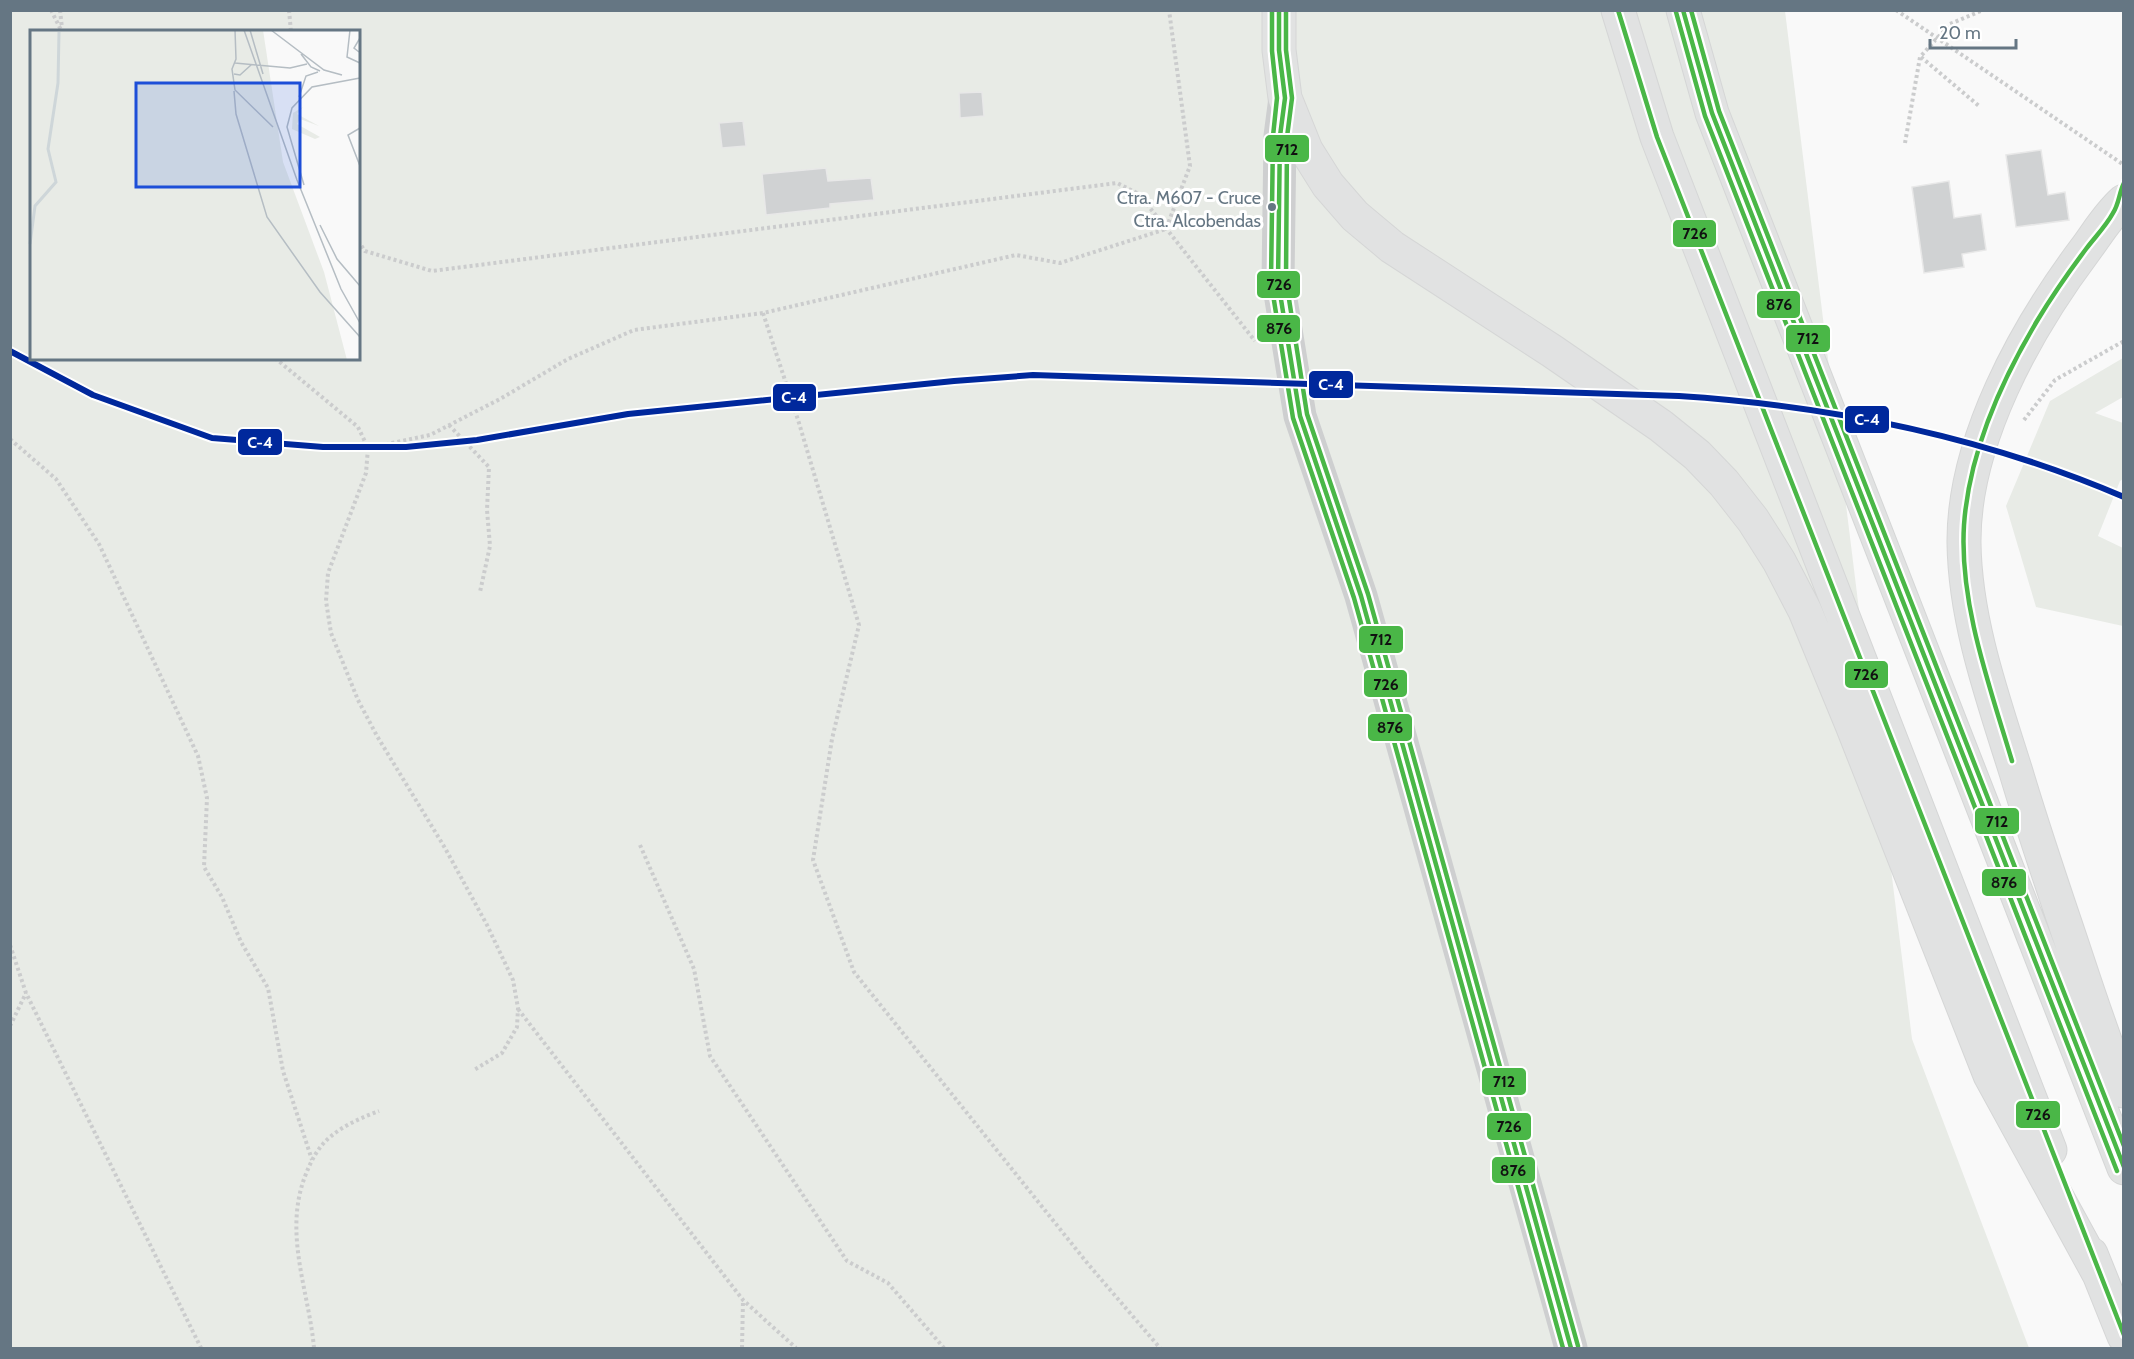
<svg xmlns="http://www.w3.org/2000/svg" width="2134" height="1359" font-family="Cabin,sans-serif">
	<rect width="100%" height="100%" fill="#f9f9f9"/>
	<path fill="#e8ebe6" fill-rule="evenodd" d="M10,11H1785L1912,1039L2029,1348H11ZM32,32H358V358H32Z
		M2123,358V397L2095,413L2123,423V479L2120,481L2098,536L2123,548V626L2036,607L2006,506L2050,401Z"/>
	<path fill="#d0d2d3" stroke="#e8e8e8" stroke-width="1.5" d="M982,92L984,116L960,118L959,93Z
		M743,121L746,146L722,148L719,123Z
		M2041,150L2048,195L2065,192L2069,220L2016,227L2006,155Z
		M826,168L828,181L871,178L874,200L830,204V208L766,215L762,174Z
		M1949,181L1954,218L1981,214L1986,250L1962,254L1964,267L1924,273L1912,187Z"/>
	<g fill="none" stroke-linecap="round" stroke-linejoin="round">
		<g stroke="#d5d6d6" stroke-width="35">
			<path id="highway" d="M1279,10V50L1285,98L1306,150L1328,185L1355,216L1392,247L1552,351L1661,426L1697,455L1724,483L1753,520L1779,561L1805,611L1852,725L1990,1075L2099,1274
				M1618,10L1657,137L2050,1150
				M1683,10L1712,113L2124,1168
				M2124,201C2108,215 2097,234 2085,250C2025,330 1963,442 1964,543C1965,621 1993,699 2016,772C2033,829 2052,885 2071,941C2088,992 2104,1042 2124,1091
				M2091,1254L2124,1336"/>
		</g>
		<path stroke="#cbcccd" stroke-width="4" stroke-dasharray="3 3" stroke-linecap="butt" d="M51,10L62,32
			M60,10L62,28
			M289,10L291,32
			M1896,10L2124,165
			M1921,57L1979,106
			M1905,143L1920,57L1950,24L1983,10
			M358,241L365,251L432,271L1117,183L1139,194L1255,341
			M763,313L799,423L859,625L832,739L813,860L854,972L1088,1264L1160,1348
			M275,358L358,427L368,448L366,473L328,573L326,601L331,633L358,700L377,736L445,848L487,925L513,980L518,1008L517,1027L502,1053L474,1070
			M2024,420L2055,380L2124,341
			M449,425L489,467L487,510L490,546L480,592
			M10,439L56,479L99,544L198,756L207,798L204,867L222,897L241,942L268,988L283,1071L312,1160
			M368,448L430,435L500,399L568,359L634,330L763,313L1016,255L1060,263L1166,229L1190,166L1169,10
			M640,845L694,969L710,1056L847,1261L888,1283L944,1348
			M10,945L26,993L201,1348
			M518,1009L743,1300L796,1348
			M10,1026L26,993
			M314,1348C309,1292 284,1236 304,1179C310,1163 317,1148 330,1137C344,1125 363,1117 379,1111
			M742,1348L743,1300"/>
		<path stroke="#cecfd0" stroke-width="33" d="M1285,98L1280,136L1278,281L1300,416L1361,596L1571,1348"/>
		<use href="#highway" stroke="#e1e2e2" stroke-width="33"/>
		<g stroke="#fff" stroke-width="9">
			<path id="bus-1" d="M1279,10V50L1285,98L1280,136L1278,281L1300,416L1361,596L1571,1348
				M1618,10L1657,137L2124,1335
				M1683,10L1712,113L2124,1167
				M2012,761C1990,687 1959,603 1964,525C1969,453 2000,383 2037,321C2052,296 2068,273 2086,249C2095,237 2106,226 2113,213C2119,204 2119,193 2124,183"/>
		</g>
		<g stroke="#fff" stroke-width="9">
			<path id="bus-2" d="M1272,10V51L1277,98L1273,136L1271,282L1293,418L1354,598L1563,1348
				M1676,12L1705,116L2117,1171"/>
		</g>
		<g stroke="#fff" stroke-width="9">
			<path id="bus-3" d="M1286,10V50L1292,98L1287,137L1286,280L1307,414L1368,594L1578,1346
				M1691,10L1719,111L2124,1146"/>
		</g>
		<use href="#bus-1" stroke="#4ab747" stroke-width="4.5"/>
		<use href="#bus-2" stroke="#4ab747" stroke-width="4.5"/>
		<use href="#bus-3" stroke="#4ab747" stroke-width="4.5"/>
		<g stroke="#fff" stroke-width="10">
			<path id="rail-1" d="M10,351L93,395L212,438L323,447H406L477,440L628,414L954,381L1033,375L1679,396C1833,406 1982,436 2124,497"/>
		</g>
		<use href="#rail-1" stroke="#00289c" stroke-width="6"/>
	</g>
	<circle fill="#657683" stroke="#fff" stroke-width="2" cx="1272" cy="207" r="5"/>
	<g text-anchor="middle" stroke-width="6" stroke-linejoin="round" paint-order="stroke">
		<g font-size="18" fill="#657683" stroke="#fff" text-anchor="end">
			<text x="1261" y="204">Ctra. M607 - Cruce<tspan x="1261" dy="23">Ctra. Alcobendas</tspan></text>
		</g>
	</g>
	<g transform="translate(30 30)">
		<rect width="330" height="330" fill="#f9f9f9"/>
		<path d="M0,0H233L253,132L294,242L317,330H0ZM273,77L267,84L289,96L270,89L267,94L290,107L285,109L262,99L263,83Z" fill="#e8ebe6"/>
		<path fill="none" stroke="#ced6d9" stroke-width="3" d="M0,214L5,176L26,152L18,119L28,53L29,2"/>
		<path fill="none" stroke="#b5bdc3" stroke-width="1.5" d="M205,0L206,29L202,39L205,60L243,97M214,0L267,150L311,259L330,293M220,0L233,44M241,0L294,40L312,45M320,0L317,27L330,33M329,22L324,18L330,8M271,24L281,37L290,41M205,33L260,38L277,34M204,44L210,45L221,35M204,61L206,84L237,187L290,262L330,307M269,67L276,46L288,42M330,98L318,105L330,136M274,155L257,97L262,78L282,57L330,48M290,195L307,229L330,256"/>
		<path fill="#1d4ed8" fill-opacity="0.15" stroke="#1d4ed8" stroke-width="3" d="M106,53H270V157H106Z"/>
		<rect width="330" height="330" fill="none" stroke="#657683" stroke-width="3"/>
	</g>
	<g stroke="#fff" stroke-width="2">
		<rect x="1264" y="134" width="46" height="29" rx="6" fill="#4ab747"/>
		<rect x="1672" y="219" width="45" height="29" rx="6" fill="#4ab747"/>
		<rect x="1256" y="270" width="45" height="29" rx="6" fill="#4ab747"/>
		<rect x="1756" y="290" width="45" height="29" rx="6" fill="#4ab747"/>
		<rect x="1256" y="314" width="45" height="29" rx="6" fill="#4ab747"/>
		<rect x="1785" y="324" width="46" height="29" rx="6" fill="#4ab747"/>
		<rect x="1308" y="370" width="46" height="29" rx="6" fill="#00289c"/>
		<rect x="772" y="383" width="45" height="29" rx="6" fill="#00289c"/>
		<rect x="1844" y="405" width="46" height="29" rx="6" fill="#00289c"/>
		<rect x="237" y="428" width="46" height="28" rx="6" fill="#00289c"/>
		<rect x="1358" y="625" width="46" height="29" rx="6" fill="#4ab747"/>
		<rect x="1844" y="660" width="45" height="29" rx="6" fill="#4ab747"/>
		<rect x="1363" y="669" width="45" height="29" rx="6" fill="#4ab747"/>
		<rect x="1367" y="713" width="46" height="29" rx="6" fill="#4ab747"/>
		<rect x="1974" y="807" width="46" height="28" rx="6" fill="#4ab747"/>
		<rect x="1981" y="868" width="46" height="29" rx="6" fill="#4ab747"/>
		<rect x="1481" y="1067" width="46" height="29" rx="6" fill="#4ab747"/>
		<rect x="2015" y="1100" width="46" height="29" rx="6" fill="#4ab747"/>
		<rect x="1486" y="1112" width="46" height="29" rx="6" fill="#4ab747"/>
		<rect x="1491" y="1156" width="45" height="28" rx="6" fill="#4ab747"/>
	</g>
	<g font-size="16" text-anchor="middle" font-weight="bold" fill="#fff">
		<text x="1331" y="390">C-4</text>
		<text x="794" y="403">C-4</text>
		<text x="1867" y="425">C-4</text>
		<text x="260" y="448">C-4</text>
	</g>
	<g font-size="16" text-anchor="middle" font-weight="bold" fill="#111">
		<text x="1287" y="155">712</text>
		<text x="1695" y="239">726</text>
		<text x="1279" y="290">726</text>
		<text x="1779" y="310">876</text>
		<text x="1279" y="334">876</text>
		<text x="1808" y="344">712</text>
		<text x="1381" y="645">712</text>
		<text x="1866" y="680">726</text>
		<text x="1386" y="690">726</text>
		<text x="1390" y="733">876</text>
		<text x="1997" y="827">712</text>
		<text x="2004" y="888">876</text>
		<text x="1504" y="1087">712</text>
		<text x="2038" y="1120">726</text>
		<text x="1509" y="1132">726</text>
		<text x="1513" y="1176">876</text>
	</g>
	<rect width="2134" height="1359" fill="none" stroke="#657683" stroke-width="24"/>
	<path d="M1930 39v9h86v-9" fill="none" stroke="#657683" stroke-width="3"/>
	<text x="1939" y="39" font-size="18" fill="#657683" stroke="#ffffff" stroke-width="4.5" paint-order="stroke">20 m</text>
</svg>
